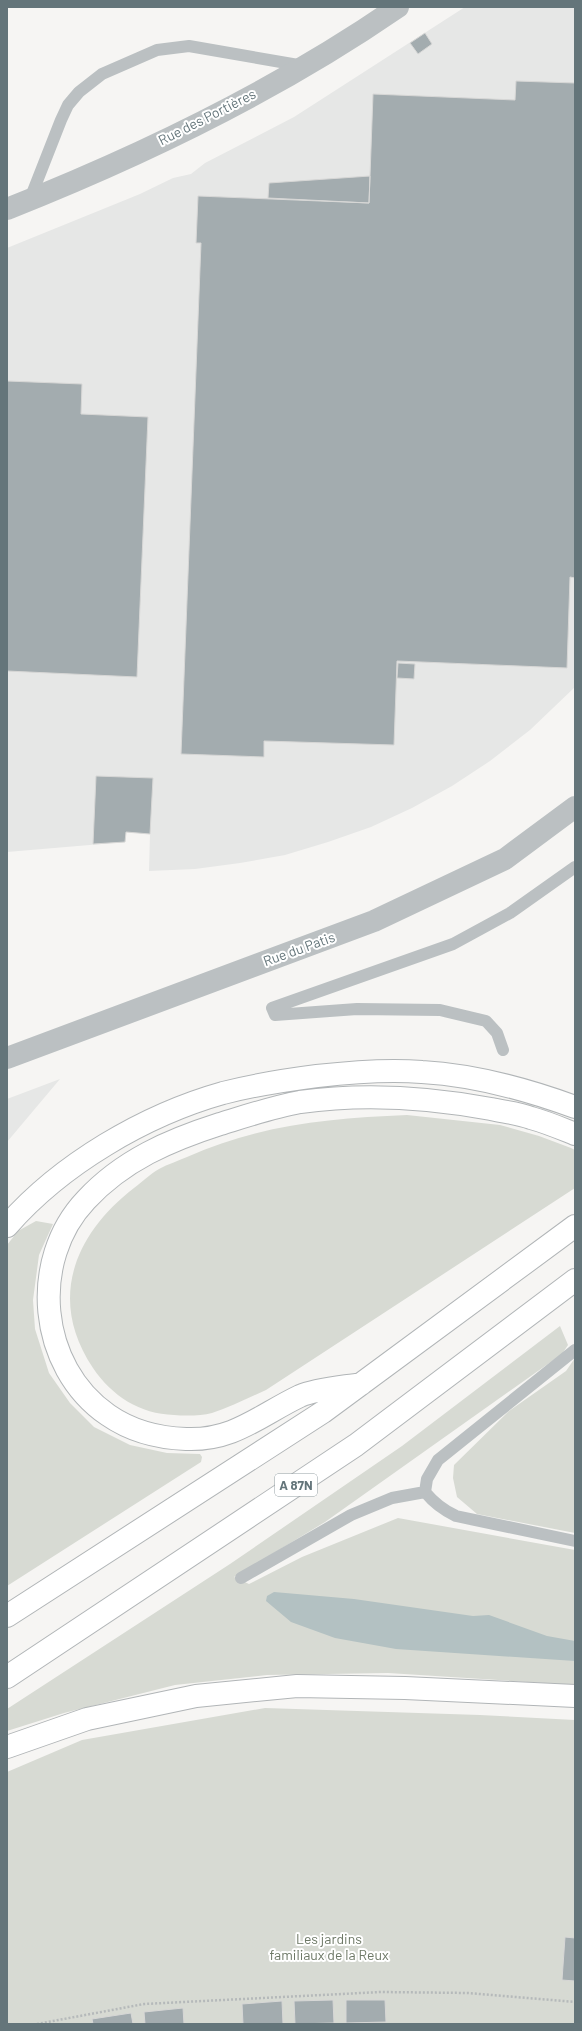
<svg xmlns="http://www.w3.org/2000/svg" width="582" height="2031" font-family="Barlow,sans-serif">
	<rect width="100%" height="100%" fill="#f6f5f3"/>
	<path fill="#e6e7e6" d="M465,7H575V687L530,730L490,761L452,786L412,808L371,827L328,842L285,855L240,863L195,869L149,871L150,834L126,832L125,842L7,852V248L140,194L173,178L191,174L205,163L294,117Z
		M60,1079L7,1142V1099Z"/>
	<path fill="#d7dad3" d="M407,1115L500,1125L539,1136L571,1148L575,1150V1188L266,1390C248,1398 230,1407 212,1413C201,1416 185,1416 174,1415C140,1414 112,1396 93,1368C48,1301 73,1235 134,1188C142,1182 150,1174 159,1169C168,1164 178,1161 187,1157C259,1125 329,1118 407,1115Z
		M36,1221L53,1224L39,1255L33,1300L35,1329L49,1373L70,1403L94,1427L130,1445L167,1453L200,1454L202,1457L201,1462L7,1586V1245L18,1231Z
		M560,1326L568,1345L562,1354L325,1522L234,1577L249,1584L302,1557L398,1518L575,1550V1685L388,1673L267,1675L175,1685L64,1713L7,1731V1709L230,1564L402,1446Z
		M575,1358V1533L477,1514L457,1497L453,1478L454,1465L509,1411L566,1371Z
		M265,1708L480,1715L575,1720V2024H7V1772L82,1740Z"/>
	<path fill="#b3c1c2" d="M274,1592L354,1599L473,1616L489,1615L547,1636L575,1641V1661L396,1649L335,1638L291,1622L266,1601L267,1596Z"/>
	<path fill="#a3acaf" stroke="#d7d7d6" d="M425,33L432,44L418,54L410,43Z
		M516,81L575,83V578L570,577L567,668L397,661L394,745L264,741V757L181,754L201,243H196L198,196L369,203L373,94L515,100Z
		M370,176L369,203L268,198L269,183Z
		M7,381L82,384L81,414L148,417L137,677L7,671Z
		M398,663L415,664L414,679L397,678Z
		M96,776L153,778L150,834L126,832L125,842L93,844Z
		M565,1937L575,1938V1981L562,1980Z
		M333,2000L334,2023L295,2024L294,2001Z
		M346,2000H385L386,2022L346,2023Z
		M282,2001L283,2024H243L242,2004Z
		M183,2008L184,2024H145L144,2012Z
		M131,2013L133,2024H93L92,2019Z"/>
	<g fill="none" stroke-linecap="round" stroke-linejoin="round">
		<g stroke="#b1b5b7" stroke-width="24">
			<path id="motorway" d="M7,1226C61,1164 145,1115 223,1093C254,1085 286,1080 317,1076C352,1072 387,1069 422,1072C474,1075 526,1089 575,1107
				M361,1384C343,1387 316,1389 300,1396C260,1415 234,1441 186,1439C158,1438 131,1431 108,1415C38,1367 29,1260 86,1200C123,1160 170,1140 220,1124C246,1116 273,1107 300,1102C364,1093 427,1097 491,1109C504,1112 518,1113 531,1118C546,1122 560,1128 575,1134
				M7,1616L323,1412L575,1226
				M7,1677L356,1445L575,1280
				M7,1747L87,1719L196,1696L297,1686L405,1688L575,1696"/>
		</g>
		<path stroke="#b5b9ba" stroke-width="2.5" stroke-dasharray="2 2" stroke-linecap="butt" d="M37,2024L144,2004L381,1992L468,1993L575,2002"/>
		<path stroke="#bbc0c2" stroke-width="12" d="M30,199L61,120L68,105L79,92L102,74L157,50L189,46L304,66
			M503,1050L497,1033L486,1021L440,1010L357,1009L275,1015L272,1008L453,944L510,913L575,867
			M575,1350L438,1460L427,1479L425,1492C434,1503 443,1510 456,1516L575,1541
			M241,1578L351,1515L392,1498L425,1492"/>
		<path stroke="#bbc0c2" stroke-width="22" d="M7,209C141,156 279,89 398,7
			M7,1058L374,921L505,859L575,807"/>
		<use href="#motorway" stroke="#fff" stroke-width="22"/>
	</g>
	<g text-anchor="middle" stroke-width="4" stroke-linejoin="round" paint-order="stroke">
		<rect fill="#fff" stroke="#929ea2" stroke-width="1" x="275" y="1474" width="42" height="22" rx="3"/>
		<g font-size="13" font-weight="bold" fill="#64757a">
			<text x="296" y="1490">A 87N</text>
		</g>
		<g font-size="14" fill="#64757a" stroke="#fff">
			<text transform="translate(207 117) rotate(-27)" y="5">Rue des Portières</text>
			<text transform="translate(299 949) rotate(-20)" y="5">Rue du Patis</text>
		</g>
		<g font-size="14" fill="#6d7866" stroke="#fff">
			<text x="329" y="1944">Les jardins<tspan x="329" dy="16">familiaux de la Reux</tspan></text>
		</g>
	</g>
	<rect width="582" height="2031" fill="none" stroke="#64757a" stroke-width="16"/>
</svg>
